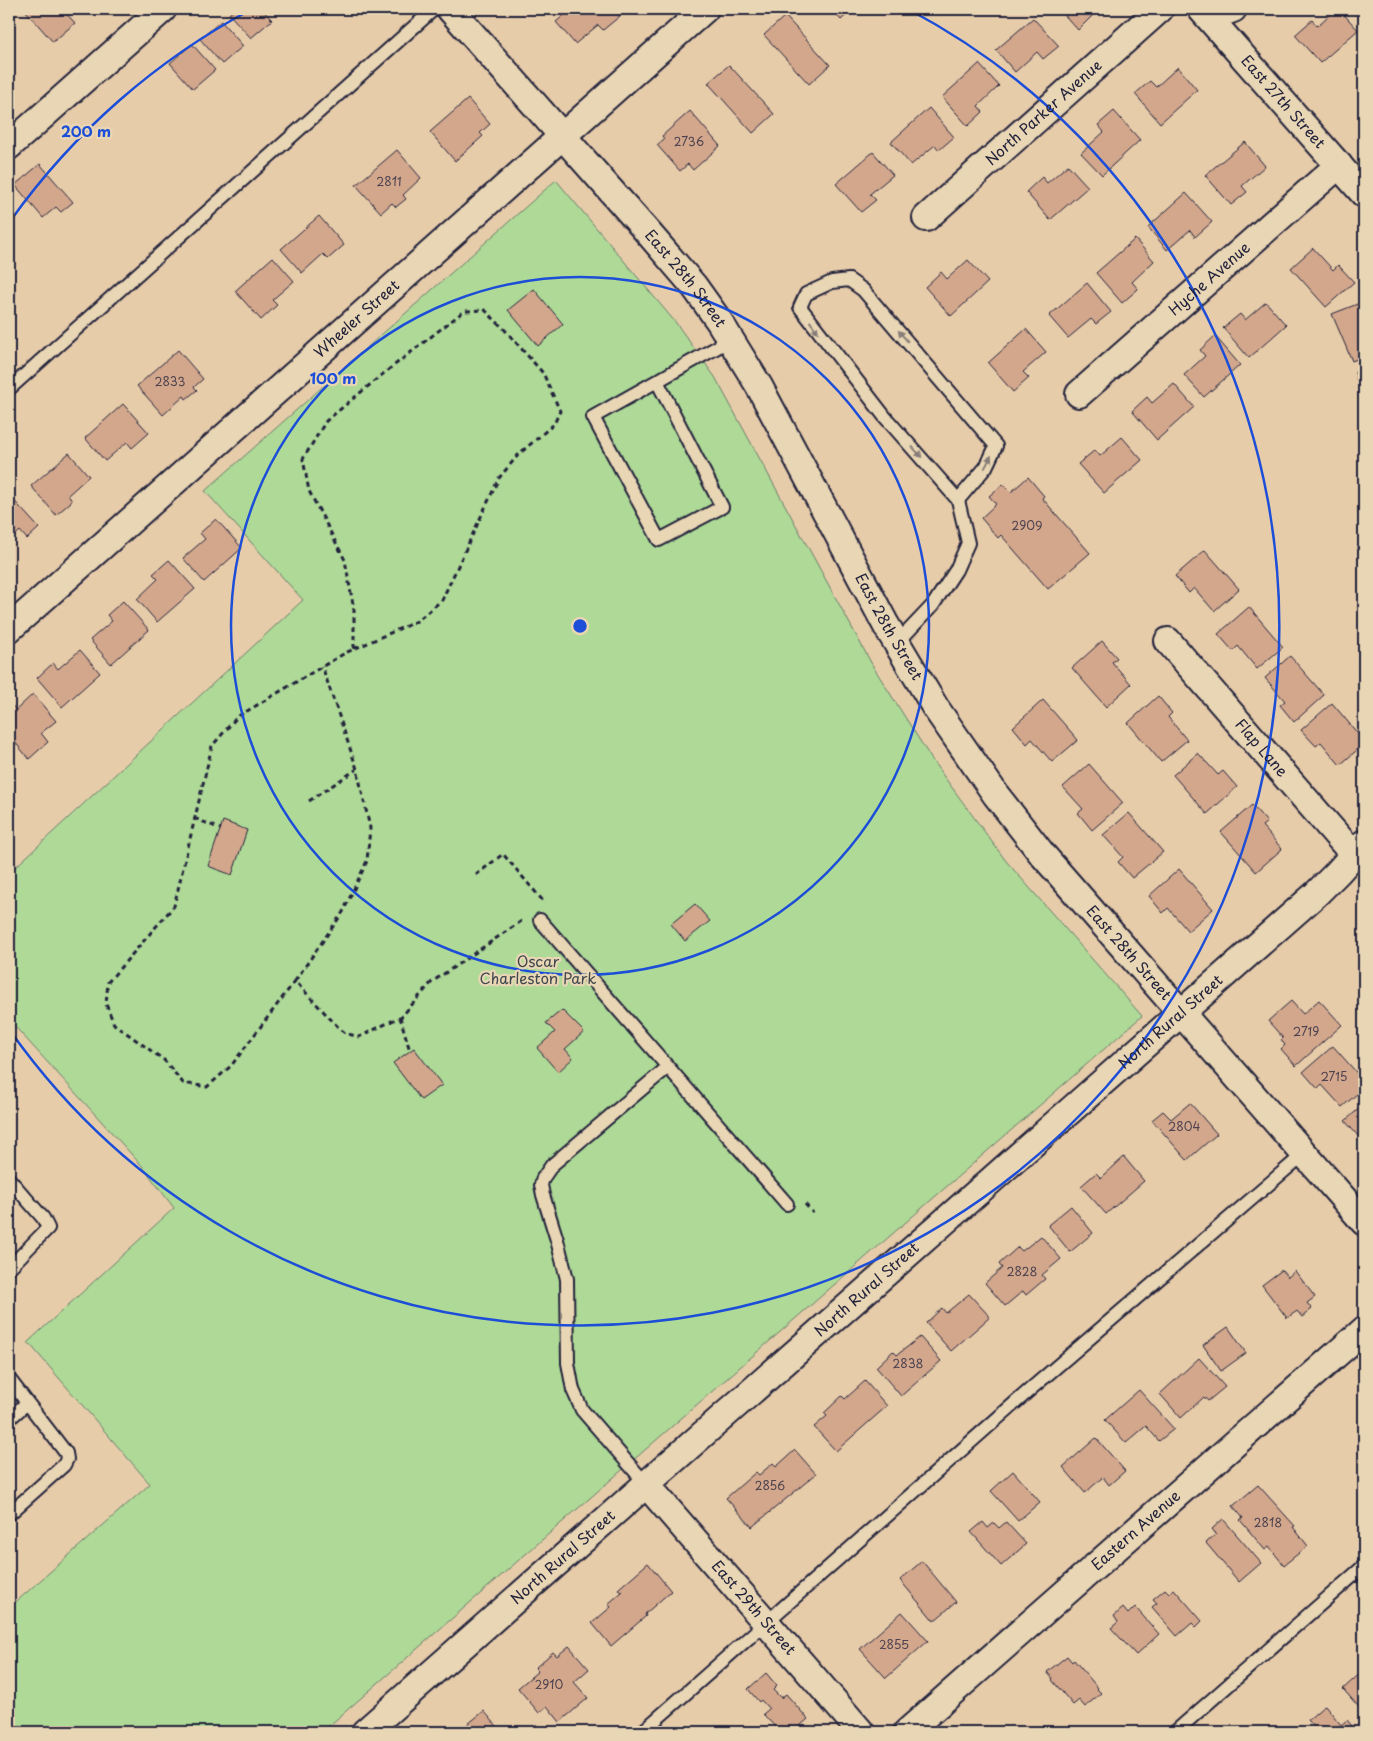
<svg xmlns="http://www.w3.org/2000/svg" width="1373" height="1741" font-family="'Playpen Sans',sans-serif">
	<rect width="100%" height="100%" fill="#e7ccaa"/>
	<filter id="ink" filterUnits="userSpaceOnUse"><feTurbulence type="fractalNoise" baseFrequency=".02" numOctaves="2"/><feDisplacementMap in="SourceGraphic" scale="10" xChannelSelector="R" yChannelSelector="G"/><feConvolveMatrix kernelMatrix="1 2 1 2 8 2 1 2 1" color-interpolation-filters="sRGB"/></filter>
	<g filter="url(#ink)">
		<path fill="#aed997" stroke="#687e69" d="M556,180L676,323L715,377L874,668L934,763L1006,861L1142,1016L322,1732H9V1608L150,1484L28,1342L174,1208L143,1167L9,1020V873L303,600L205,491Z"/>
		<path fill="#d3a78c" stroke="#22223b" d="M24,9H62L75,23L53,42Z
			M235,9H262L272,20L251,38L229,14Z
			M571,9H613L620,16L603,30L598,25L575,44L556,22Z
			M831,9H853L841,20Z
			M1059,9H1088L1093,15L1078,30Z
			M1336,9H1339L1358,30L1320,63L1295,35L1312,20L1317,26Z
			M785,16L830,65L809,84L764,35Z
			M1033,18L1059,46L1043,59L1037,52L1015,72L996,50Z
			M221,21L243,46L222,64L200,39Z
			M192,44L215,70L193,89L170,63Z
			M979,64L999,86L978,106L983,112L968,126L942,97Z
			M729,65L774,114L753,133L708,83Z
			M1178,67L1197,90L1160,123L1135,94L1150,81L1156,87Z
			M468,99L490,124L480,133L483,136L455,161L430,132Z
			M929,108L954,137L939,150L935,145L911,165L891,142Z
			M690,111L720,146L693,170L688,164L680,171L657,145L664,139L662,136Z
			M1114,111L1140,140L1102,175L1081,153L1104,132L1098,125Z
			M1245,142L1265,166L1242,186L1247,192L1231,205L1205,175Z
			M397,150L421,178L403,195L406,199L396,207L392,203L381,213L356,185Z
			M873,152L893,175L870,194L876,200L861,212L836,184Z
			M40,164L73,202L61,212L56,207L43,218L15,185Z
			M1068,165L1088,187L1050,220L1026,192L1042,177L1047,183Z
			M1186,193L1212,222L1195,237L1190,230L1167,250L1148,227Z
			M319,216L344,245L328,259L323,254L302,273L281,249Z
			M1135,239L1154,261L1132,282L1138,289L1122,303L1096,273Z
			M1313,248L1333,270L1338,265L1354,282L1326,307L1291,268Z
			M273,257L294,281L272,300L277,305L261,320L235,291Z
			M968,260L988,282L951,316L925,287L941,272L947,279Z
			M1087,283L1111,312L1096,324L1091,319L1068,338L1049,316Z
			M534,289L563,324L538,346L508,310Z
			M1266,302L1286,325L1249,358L1223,328L1240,314L1245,320Z
			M1360,303L1364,312V356L1352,361L1332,314Z
			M1026,329L1046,352L1023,372L1029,378L1013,392L988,363Z
			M1215,336L1240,365L1204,397L1184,375L1205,356L1200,350Z
			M178,350L203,379L194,387L197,390L186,399L184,396L163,415L137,386Z
			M1364,370V407L1355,372Z
			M1174,384L1194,407L1157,440L1132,411L1147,397L1152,403Z
			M123,404L149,433L132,448L127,442L105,461L85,438Z
			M1122,437L1142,460L1104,493L1078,464L1095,450L1100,456Z
			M69,453L89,476L68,495L72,501L56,515L31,486Z
			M1028,477L1044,496L1042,498L1090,553L1048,589L1001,535L998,538L981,518L996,504L989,496L1003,484L1011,492Z
			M9,495L39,528L27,539L20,531L9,541Z
			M216,519L242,548L204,582L183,558L205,539L200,533Z
			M1205,550L1239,589L1214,611L1194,588L1189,593L1175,576Z
			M169,560L195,589L157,622L137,599L158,579L153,574Z
			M123,601L149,630L111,664L90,640L112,621L107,615Z
			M1249,607L1283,647L1257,669L1238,646L1233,651L1218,634Z
			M1102,641L1117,658L1112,662L1131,684L1106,707L1072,668Z
			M1364,648V670L1357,667Z
			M80,650L100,673L62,707L37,678L53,663L58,669Z
			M1290,656L1324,695L1294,722L1280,705L1285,701L1265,678Z
			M33,694L56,721L41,733L48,742L29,759L9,735V704L10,703L16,710Z
			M1158,696L1172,713L1168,717L1187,740L1161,762L1128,723Z
			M1043,700L1078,740L1052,762L1032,739L1027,744L1013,727Z
			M1332,703L1364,741V744L1340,765L1321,742L1316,746L1301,730Z
			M1198,753L1218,775L1223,771L1237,787L1207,814L1173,775Z
			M1089,764L1123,803L1092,830L1078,813L1083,809L1063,787Z
			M1252,805L1267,822L1262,826L1282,849L1256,872L1221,832Z
			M1129,813L1163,852L1132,878L1118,862L1123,857L1103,835Z
			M223,821L247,830L232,875L208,866Z
			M1179,869L1213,909L1188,931L1168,908L1163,913L1149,896Z
			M695,904L710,921L685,941L671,924Z
			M1319,1000L1342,1025L1296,1066L1281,1049L1285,1045L1281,1040L1283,1038L1268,1021L1291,1001L1303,1014Z
			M562,1010L584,1032L565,1049L573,1058L558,1072L537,1048L555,1032L546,1023Z
			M1333,1046L1364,1081V1088L1342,1107L1322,1085L1318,1089L1303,1072Z
			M414,1048L442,1085L421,1100L393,1063Z
			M1190,1103L1217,1134L1187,1160L1152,1120L1163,1111L1171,1119Z
			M1364,1104V1133L1359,1137L1345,1121Z
			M1124,1157L1144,1181L1106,1214L1081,1186L1096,1173L1101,1178Z
			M1071,1206L1093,1233L1070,1252L1048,1225Z
			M1041,1236L1061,1259L1042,1275L1045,1279L1026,1295L1023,1291L1005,1306L985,1283L1002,1268L999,1264L1018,1247L1022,1251Z
			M1282,1270L1288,1277L1295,1271L1315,1297L1307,1303L1312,1309L1302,1317L1297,1311L1287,1318L1262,1285Z
			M969,1294L990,1317L951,1351L926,1323L942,1308L946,1313Z
			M1228,1327L1246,1353L1221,1371L1203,1345Z
			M920,1337L941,1361L901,1396L876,1367L893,1351L897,1355Z
			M1199,1358L1225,1387L1208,1401L1204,1397L1181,1418L1160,1394Z
			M865,1381L887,1406L836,1451L814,1427L827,1416L824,1413L842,1396L845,1399Z
			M1139,1390L1174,1429L1159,1441L1146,1426L1126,1443L1105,1420Z
			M1096,1438L1125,1471L1109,1485L1103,1477L1085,1493L1063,1467Z
			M795,1450L816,1474L752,1527L726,1498L756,1472L759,1475L773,1463L776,1467Z
			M1013,1471L1040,1502L1018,1521L991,1491Z
			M1258,1485L1295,1526L1293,1527L1308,1546L1284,1565L1269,1547L1265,1550L1240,1520L1243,1518L1233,1506Z
			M1223,1519L1261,1563L1239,1582L1206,1543L1216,1534L1212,1529Z
			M983,1522L988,1528L994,1523L999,1528L1006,1522L1026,1544L1001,1566L971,1532Z
			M922,1561L956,1602L934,1621L900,1580Z
			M648,1563L671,1591L645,1614L646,1616L611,1646L592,1623L611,1607L608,1604L622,1592L618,1589Z
			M1165,1589L1169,1593L1174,1589L1202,1621L1196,1627L1192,1623L1177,1636L1152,1607L1157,1603L1153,1599Z
			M1135,1607L1159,1634L1136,1655L1111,1628L1118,1622L1114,1616L1123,1608L1128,1614Z
			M902,1612L928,1641L886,1678L860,1649Z
			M569,1646L589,1669L574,1682L588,1698L560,1722L547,1706L539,1713L518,1688L538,1671L535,1668L553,1652L557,1656Z
			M1067,1656L1072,1662L1074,1660L1098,1688L1097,1689L1101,1693L1085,1707L1079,1700L1073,1705L1052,1680L1053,1679L1047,1672Z
			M1364,1670V1713L1343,1689Z
			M766,1673L777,1686L773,1690L781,1698L786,1694L808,1719L793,1732H780L763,1714L769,1709L761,1700L759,1702L748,1689Z
			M1325,1705L1341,1725L1347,1720L1357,1732H1319L1308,1720Z
			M484,1711L502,1732H458Z"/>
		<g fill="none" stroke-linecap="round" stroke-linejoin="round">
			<g stroke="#22223b" stroke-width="16">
				<path id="service" d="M657,381L722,507L659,540L593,417L730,340
					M9,389L434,9
					M897,643L933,605L956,570L968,543L958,500L885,417L800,307L806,294L832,282L849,280L863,290L996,446L986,467L958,500
					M540,920L668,1067L552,1165L543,1178L541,1185L543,1195L557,1240L567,1279L568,1363L573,1390L582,1410L646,1484
					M668,1067L787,1204
					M9,1179L43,1218L48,1228L9,1268
					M9,1379L66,1453L67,1459L64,1465L9,1514
					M9,1419L27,1403
					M642,1732C773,1618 902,1501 1033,1387C1123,1309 1214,1232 1305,1153
					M1175,1732L1364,1566"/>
			</g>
			<g stroke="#22223b" stroke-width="30">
				<g id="minor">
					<path id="s1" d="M450,9L651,236L694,286L719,321L759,386L886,625L935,707L996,795L1042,854L1364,1222"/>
					<path id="s2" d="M1201,9L1364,194"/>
					<path d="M1204,12H1225L1233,9"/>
					<path d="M9,146L163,9"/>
					<path id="s3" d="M926,218L1160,9"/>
					<path id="s4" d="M1079,394L1339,165"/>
					<path id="s5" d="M9,629L705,9"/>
					<path id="s6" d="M1168,641L1354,855"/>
					<path id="s7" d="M646,1484L861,1732"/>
					<path id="s8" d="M365,1732L1316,894L1338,872L1364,843"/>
					<path id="s9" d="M907,1732L1364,1330"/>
				</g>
			</g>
			<path stroke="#22223b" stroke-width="3" stroke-dasharray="5 4" stroke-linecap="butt" d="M354,649V610L345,560L309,491L303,459L326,421L383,374L464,311L485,310L505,330L543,373L560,411L554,424L519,454L499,478L442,600L417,621L345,653L237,717L212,746L174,906L108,982L106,1004L114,1024L164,1060L183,1083L207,1087L231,1066L295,981L339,1028L345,1033L359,1037L402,1016L432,982L523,920
				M309,801L357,769
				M194,818L221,829
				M476,875L503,854L544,902
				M295,981L343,912L367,861L370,828L357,769L322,666
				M400,1017L410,1051
				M805,1204L813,1213"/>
			<use href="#service" stroke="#e9d6b4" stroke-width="12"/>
			<use href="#minor" stroke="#e9d6b4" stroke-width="26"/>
		</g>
		<defs><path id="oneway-solid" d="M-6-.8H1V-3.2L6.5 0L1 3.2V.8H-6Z" transform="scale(1.25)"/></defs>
		<g fill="#867c78">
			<use href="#oneway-solid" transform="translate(814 327) rotate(54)"/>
			<use href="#oneway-solid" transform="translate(903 336) rotate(-131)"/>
			<use href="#oneway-solid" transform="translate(917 452) rotate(48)"/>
			<use href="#oneway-solid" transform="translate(988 462) rotate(-62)"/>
		</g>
	</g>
	<g fill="none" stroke="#1d4ed8" stroke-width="2.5">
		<circle cx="580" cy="626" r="349"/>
		<path d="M11 220A699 699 0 0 1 252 9M908 9A699 699 0 1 1 11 1032"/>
	</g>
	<g text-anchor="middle" stroke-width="4.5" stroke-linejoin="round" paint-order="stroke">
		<g font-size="12" fill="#4e434f">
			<text x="689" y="146">2736</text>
			<text x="389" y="186">2811</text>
			<text x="170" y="386">2833</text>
			<text x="1027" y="530">2909</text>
			<text x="1306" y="1036">2719</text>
			<text x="1334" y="1081">2715</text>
			<text x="1184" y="1131">2804</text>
			<text x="1022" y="1276">2828</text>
			<text x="908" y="1368">2838</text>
			<text x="770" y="1490">2856</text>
			<text x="1268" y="1527">2818</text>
			<text x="894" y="1649">2855</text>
			<text x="549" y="1689">2910</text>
		</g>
		<g font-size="15" fill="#22223b" stroke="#e9d6b4">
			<text dy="5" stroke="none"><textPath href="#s2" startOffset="124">East 27th Street</textPath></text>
			<text dy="5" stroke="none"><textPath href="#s3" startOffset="158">North Parker Avenue</textPath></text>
			<text dy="5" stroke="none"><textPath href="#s1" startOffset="358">East 28th Street</textPath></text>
			<text dy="5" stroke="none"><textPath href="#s4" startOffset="174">Hyche Avenue</textPath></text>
			<text dy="5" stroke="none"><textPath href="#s5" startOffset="466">Wheeler Street</textPath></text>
			<text dy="5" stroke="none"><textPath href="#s1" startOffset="762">East 28th Street</textPath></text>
			<text dy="5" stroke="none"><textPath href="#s6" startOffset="142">Flap Lane</textPath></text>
			<text dy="5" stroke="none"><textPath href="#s1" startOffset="1168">East 28th Street</textPath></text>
			<text dy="5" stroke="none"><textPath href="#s8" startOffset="1074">North Rural Street</textPath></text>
			<text dy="5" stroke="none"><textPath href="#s8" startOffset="669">North Rural Street</textPath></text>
			<text dy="5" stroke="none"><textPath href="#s9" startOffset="305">Eastern Avenue</textPath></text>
			<text dy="5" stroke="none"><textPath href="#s8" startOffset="264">North Rural Street</textPath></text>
			<text dy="5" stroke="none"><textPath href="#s7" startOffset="164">East 29th Street</textPath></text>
		</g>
		<g font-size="15" fill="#3e474d" stroke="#e9d6b4">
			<text x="538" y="967">Oscar<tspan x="538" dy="17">Charleston Park</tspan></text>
		</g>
	</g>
	<circle cx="580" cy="626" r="8" fill="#1d4ed8" stroke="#e9d6b4" stroke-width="2.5"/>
	<g font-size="15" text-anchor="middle" font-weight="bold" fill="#1d4ed8" stroke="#e9d6b4" stroke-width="4.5" stroke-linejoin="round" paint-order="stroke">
		<text x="86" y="137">200 m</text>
		<text x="333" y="384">100 m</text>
	</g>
	<rect width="1373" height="1741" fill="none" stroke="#e9d6b4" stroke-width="30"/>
	<rect x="15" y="15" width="1343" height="1711" fill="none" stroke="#22223b" stroke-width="2" filter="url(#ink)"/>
</svg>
